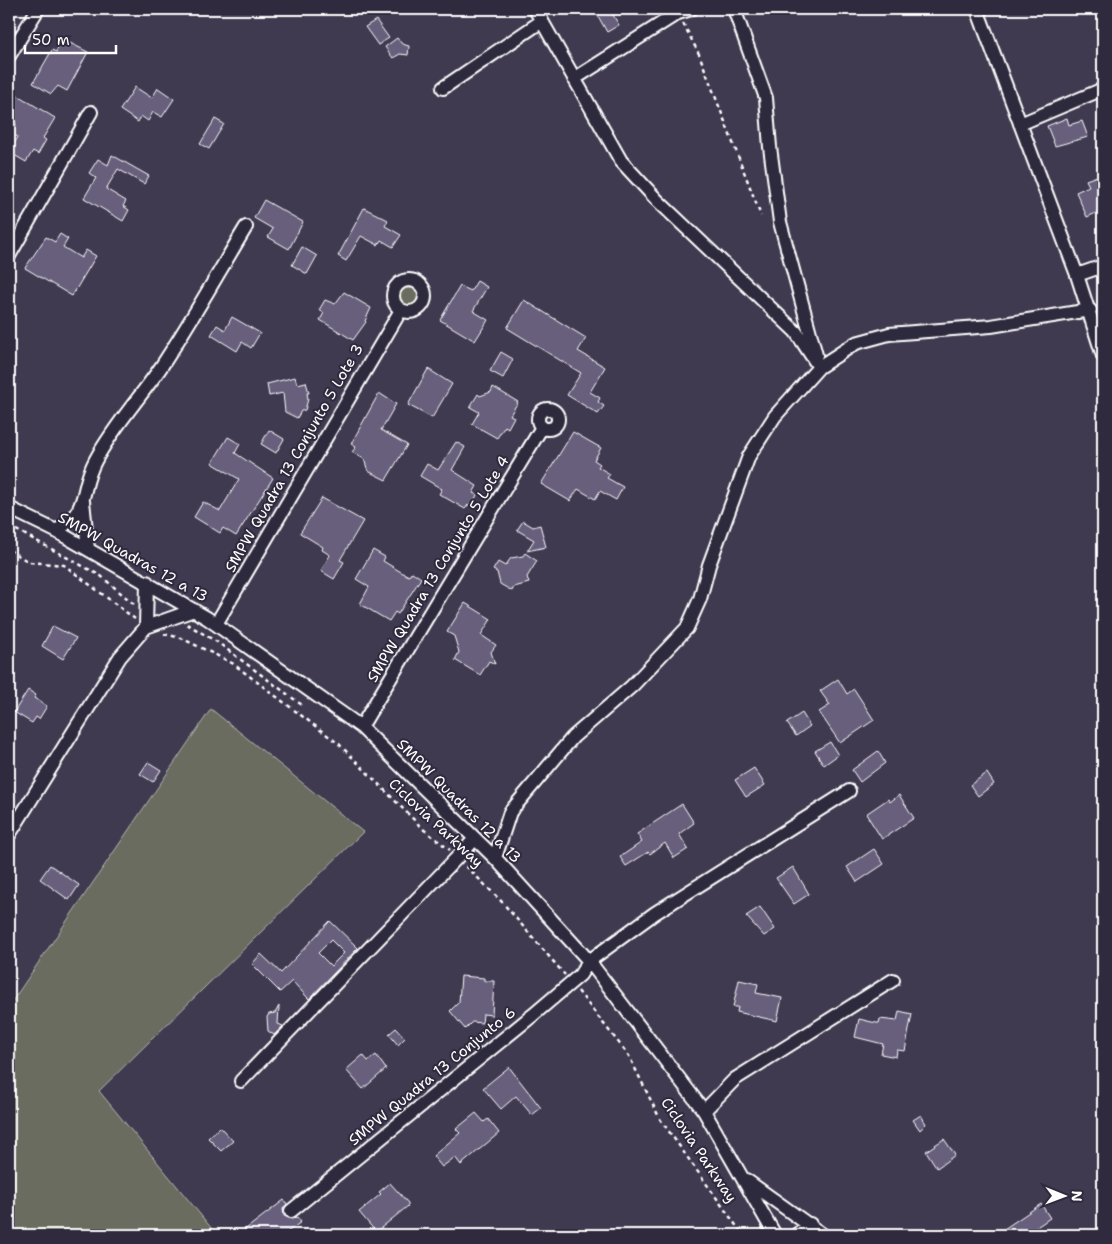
<svg xmlns="http://www.w3.org/2000/svg" width="1112" height="1244" font-family="'Shantell Sans',sans-serif">
	<rect width="100%" height="100%" fill="#403a50"/>
	<filter id="ink" filterUnits="userSpaceOnUse"><feTurbulence type="fractalNoise" baseFrequency=".02" numOctaves="2"/><feDisplacementMap in="SourceGraphic" scale="10" xChannelSelector="R" yChannelSelector="G"/><feConvolveMatrix kernelMatrix="1 2 1 2 8 2 1 2 1" color-interpolation-filters="sRGB"/></filter>
	<g filter="url(#ink)">
		<path fill="#696c5f" stroke="#b4b6af" d="M400 297a9 9 0 1 1 18 0a9 9 0 1 1-18 0Z
			M211,709L363,832L99,1091L217,1235H9V1006Z"/>
		<path fill="#675f7d" stroke="#fff" fill-rule="evenodd" d="M594,9H626L613,15L619,25L607,32Z
			M376,20L389,38L378,45L365,27Z
			M397,38L402,44L409,46L408,55L400,54L393,58L385,47Z
			M62,39L88,52L67,91L58,86L51,94L33,83L52,50L56,52Z
			M135,87L152,98L158,88L174,99L162,117L153,112L148,121L141,116L138,122L120,110Z
			M9,90L55,118L43,138L46,140L38,154L33,151L26,162L9,152L18,137L11,133L16,125L9,103Z
			M1067,118L1069,125L1082,121L1088,137L1055,146L1047,126Z
			M215,119L224,124L209,149L200,144Z
			M112,155L149,176L144,184L118,169L106,189L126,201L123,206L129,210L123,221L84,198L96,178L89,173L98,159L108,165Z
			M1097,176L1103,189V210L1087,217L1076,192L1089,186L1086,180Z
			M264,200L303,222L289,249L268,237L273,229L254,218Z
			M364,208L388,220L385,226L401,235L393,247L381,240L378,245L361,236L346,261L338,256Z
			M60,234L68,239L63,247L81,258L86,250L96,256L72,296L25,268L46,237L55,242Z
			M302,247L317,256L307,274L292,265Z
			M477,281L487,287L473,311L488,320L475,341L440,320L460,286L471,291Z
			M344,292L371,308L365,321L366,322L353,340L320,320L324,313L319,310L325,300L335,304Z
			M524,300L586,338L578,351L605,367L590,392L600,398L598,402L604,406L598,414L567,395L581,373L507,328Z
			M232,317L260,333L251,348L242,342L237,351L211,335L217,325L225,330Z
			M501,352L513,359L503,378L490,371Z
			M428,369L452,384L432,418L408,405Z
			M295,377L297,384L306,382L309,393H307L308,399L305,410L301,411L297,418L285,412L283,393L269,396L267,384Z
			M493,387L518,402L510,415L514,417L508,428L505,426L497,438L472,424L479,412L470,407L478,394L480,396L491,392Z
			M379,393L396,404L381,430L407,445L386,480L368,471L364,459L352,452L356,447L351,444Z
			M269,430L284,439L276,453L261,444Z
			M573,432L601,448L594,460L600,464L598,467L610,474L607,478L623,487L616,500L600,491L595,499L578,489L570,501L541,484Z
			M228,437L240,444L235,453L273,478L236,536L223,528L220,533L194,517L203,502L220,511L239,479L212,463Z
			M456,442L465,447L452,470L477,486L473,493L477,495L473,503L468,505L465,509L439,494L442,489L420,476L427,464L438,470Z
			M322,498L363,521L340,560L344,562L334,579L321,571L330,555L322,550L323,547L300,533Z
			M523,521L533,527L540,525L546,547L527,551L534,540L517,530Z
			M373,550L385,557L383,561L401,572L409,576L412,572L421,578L398,614L395,612L389,621L360,604L369,587L356,579Z
			M525,553L537,561L527,577L529,583L514,587L512,591L500,584L497,572L493,570L498,562L505,566L511,558L523,556Z
			M465,603L491,619L481,635L496,645L491,652L495,664L489,661L480,675L455,660L459,652L454,636L447,632Z
			M53,626L76,638L63,659L42,646Z
			M838,679L847,694L854,689L874,720L840,743L819,712L830,705L820,691Z
			M28,690L36,695L34,698L47,706L39,719L36,717L32,723L14,712Z
			M802,713L810,726L796,736L787,723Z
			M830,742L838,755L824,765L815,751Z
			M878,751L885,763L860,782L852,770Z
			M148,762L161,770L153,782L140,774Z
			M754,768L765,785L746,797L735,780Z
			M987,773L994,784L978,796L970,785Z
			M899,795L914,818L882,839L866,814L888,799L890,802Z
			M682,804L694,823L679,834L688,849L674,858L665,843L650,854L648,852L626,866L620,857L642,842L637,834Z
			M874,849L884,864L857,882L847,867Z
			M50,865L79,885L69,900L40,879Z
			M793,867L809,894L794,904L776,878Z
			M760,907L775,929L764,936L746,916Z
			M330,921L358,948L309,999L292,981L280,992L252,964L261,954L281,973ZM331,940L344,953L331,966L318,953Z
			M461,976L484,978V981H494L492,1015L483,1014L482,1023L472,1022L465,1029L450,1011L459,1002Z
			M739,980L758,984L756,993L782,998L777,1021L737,1012L738,1007H733Z
			M279,1006L278,1024L283,1026L274,1035L268,1031L267,1017L269,1014L275,1013Z
			M899,1011L912,1014L905,1051L897,1050L896,1057L881,1054L883,1044L855,1037L859,1019L876,1023H879L880,1019L897,1021Z
			M396,1028L405,1038L398,1045L389,1034Z
			M363,1055L368,1061L376,1055L386,1069L363,1089L346,1070Z
			M509,1067L541,1108L532,1115L516,1096L501,1109L483,1088Z
			M476,1113L484,1122L488,1119L499,1133L461,1165L455,1157L442,1167L433,1156L460,1133L456,1129Z
			M921,1115L926,1124L920,1130L913,1120Z
			M220,1127L233,1141L221,1151L208,1138Z
			M944,1139L955,1155L937,1168L926,1151Z
			M390,1183L408,1203V1206L376,1232L359,1212L381,1194L379,1192Z
			M284,1200L287,1204L283,1209L284,1216L292,1219L297,1217L301,1222L283,1235H238Z
			M1041,1204L1050,1218L1025,1235H995Z"/>
		<g fill="none" stroke-linecap="round" stroke-linejoin="round">
			<g stroke="#fff" stroke-width="16">
				<path id="minor" d="M535,9L621,161L657,200L796,332L819,367
					M734,9L766,98L770,147L780,222L816,355
					M977,9L1077,275L1103,356
					M9,56L38,9
					M574,79L678,13L691,9
					M443,88L542,21
					M1020,124L1103,89
					M9,256L91,112
					M1077,275L1103,266
					M393 296a16 16 0 1 1 32 0a16 16 0 1 1-32 0Z
					M538 419a10 10 0 1 1 20 0a10 10 0 1 1-20 0Z
					M83,501L88,549
					M9,508L56,531L207,618L361,727L495,858L589,961L704,1111L775,1235
					M56,531C91,510 79,491 95,461C113,427 140,398 161,367C191,322 218,273 246,227
					M216,624L401,310
					M146,627L147,582
					M361,727L542,427
					M9,835L120,657L146,627L194,610
					M495,858L510,812L573,737L632,686L687,628L700,599L709,565L749,456L775,416L819,367L856,343L889,334L991,326L1090,310
					M241,1081L475,839
					M704,1111L735,1079L893,980
					M746,1180L823,1235
					M291,1211L533,1015L580,975L589,961L655,913L849,791
					M796,1235L810,1224"/>
			</g>
			<path stroke="#fff" stroke-width="2.5" stroke-dasharray="4 4" stroke-linecap="butt" d="M683,23L699,54L761,216
				M9,526L101,576L135,605
				M9,550L29,562L64,565L135,619
				M187,624L217,642L302,705
				M164,634L181,638L232,663L339,744L423,829L450,850
				M466,866L502,902L565,975
				M578,991L629,1056L660,1119L743,1235"/>
			<use href="#minor" stroke="#2f2a3d" stroke-width="12"/>
		</g>
	</g>
	<g text-anchor="middle" stroke-width="4" stroke-linejoin="round" paint-order="stroke">
		<g font-size="15" fill="#fff" stroke="#2f2a3d">
			<text transform="translate(294 458) rotate(-60)" y="5">SMPW Quadra 13 Conjunto 5 Lote 3</text>
			<text transform="translate(133 557) rotate(29)" y="5">SMPW Quadras 12 a 13</text>
			<text transform="translate(438 569) rotate(-59)" y="5">SMPW Quadra 13 Conjunto 5 Lote 4</text>
			<text transform="translate(459 801) rotate(45)" y="5">SMPW Quadras 12 a 13</text>
			<text transform="translate(436 823) rotate(43)" y="5">Ciclovia Parkway</text>
			<text transform="translate(432 1076) rotate(-39)" y="5">SMPW Quadra 13 Conjunto 6</text>
			<text transform="translate(699 1150) rotate(56)" y="5">Ciclovia Parkway</text>
		</g>
	</g>
	<rect width="1112" height="1244" fill="none" stroke="#2f2a3d" stroke-width="30"/>
	<rect x="15" y="15" width="1082" height="1214" fill="none" stroke="#fff" stroke-width="2" filter="url(#ink)"/>
	<g transform="translate(1064 1196) rotate(91)" stroke="#2f2a3d" stroke-width="4" paint-order="stroke">
	<path d="M0-4L9 19L0 12L-9 19Z" fill="#ffffff"/>
	<text y="-8" font-size="14" font-weight="bold" text-anchor="middle" fill="#ffffff">N</text>
	</g>
	<path d="M25 45v8h91v-8" fill="none" stroke="#ffffff" stroke-width="2.5"/>
	<text x="32" y="45" font-size="15" fill="#ffffff" stroke="#2f2a3d" stroke-width="4" paint-order="stroke">50 m</text>
</svg>
